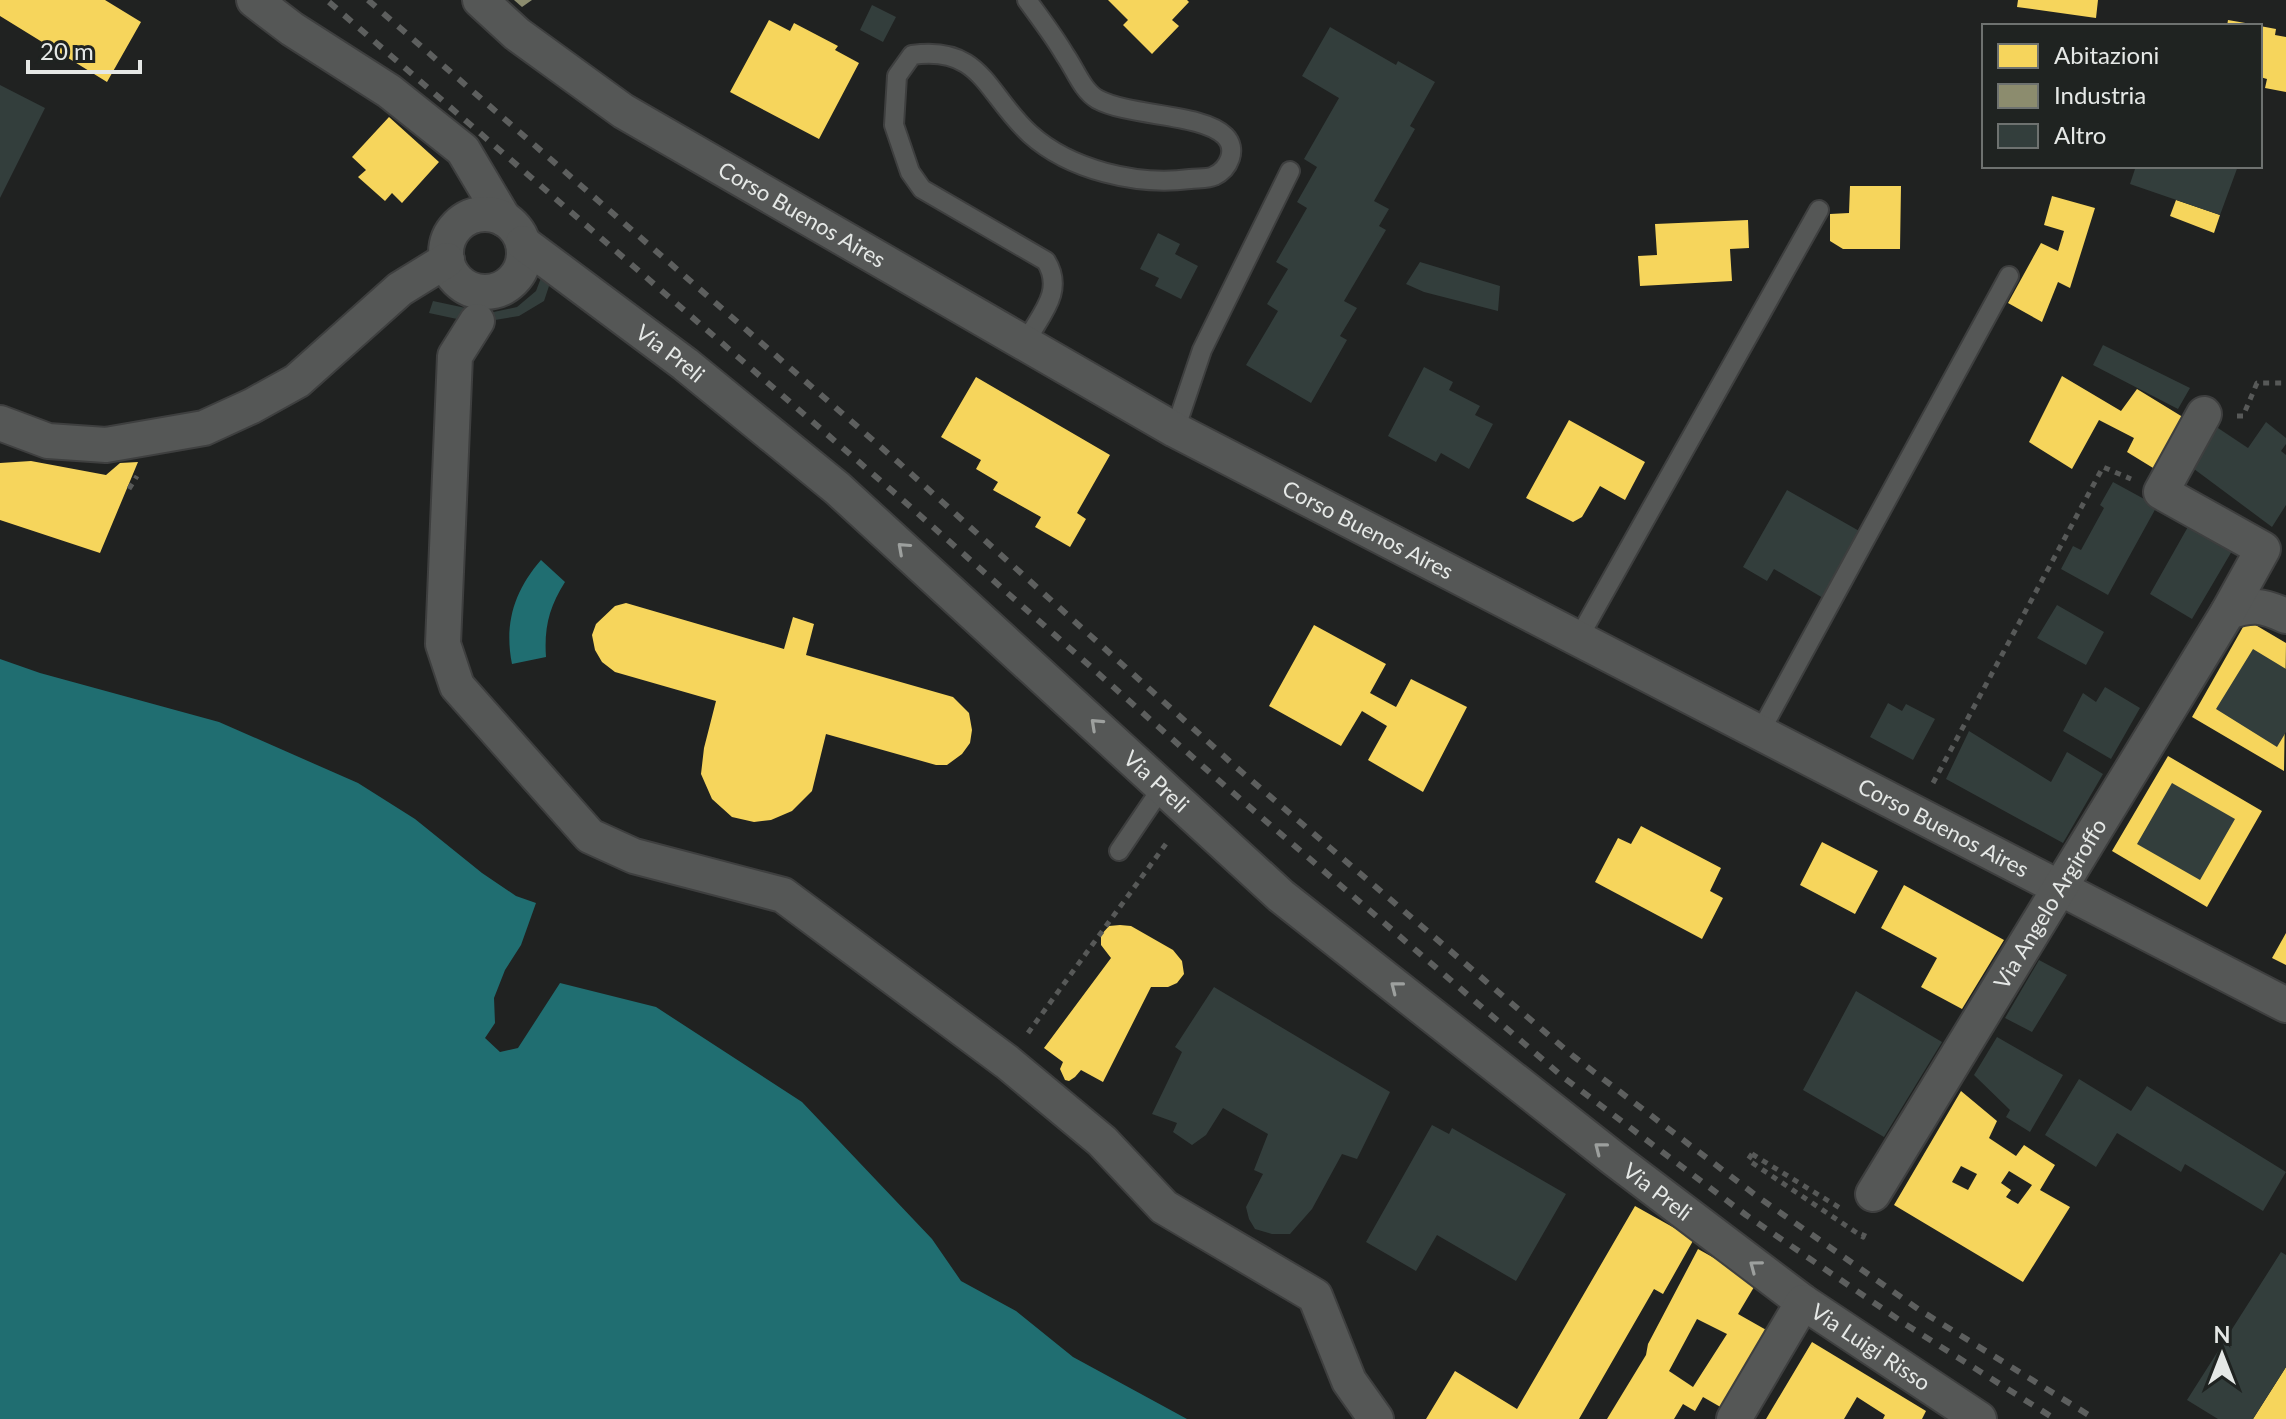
<svg xmlns="http://www.w3.org/2000/svg" width="2286" height="1419" font-family="Lato,sans-serif">
	<rect width="100%" height="100%" fill="#202221"/>
	<path fill="#206e71" d="M541,560L565,582C549,607 544,628 546,657L512,664C504,624 514,591 541,560Z
		M0,659L40,673L219,722L358,783L415,819L482,873L516,896L536,903L521,945L505,970L494,998L495,1023L485,1038L500,1052L518,1048L560,983L656,1007L802,1102L932,1239L961,1281L1016,1311L1073,1357L1187,1419H0Z"/>
	<path fill="#f6d55c" fill-rule="evenodd" d="M0,0H105L141,22L107,82L0,16Z
		M1108,0H1187L1189,2L1172,20L1179,26L1152,54L1123,25L1128,20Z
		M2018,0H2098L2096,18L2017,7Z
		M769,20L790,31L794,23L838,46L835,50L859,63L819,139L730,92Z
		M2228,20L2251,24V26H2227Z
		M2260,26L2276,29L2275,35L2286,37V92L2265,88L2267,79L2260,77Z
		M389,117L439,162L402,203L392,193L385,201L358,177L366,170L352,157Z
		M1850,186H1901L1900,249H1843L1830,241V214L1849,213Z
		M2052,196L2095,208L2070,288L2058,282L2042,322L2008,303L2041,243L2058,251L2064,231L2044,225Z
		M2176,200L2220,215L2214,233L2170,216Z
		M1748,220L1749,248L1730,249L1732,281L1640,286L1638,256L1657,255L1655,224Z
		M2062,376L2121,411L2137,389L2186,419L2158,471L2127,452L2134,438L2099,420L2072,469L2029,442Z
		M976,377L1110,455L1077,513L1086,519L1070,547L1035,527L1041,517L993,490L998,482L976,469L981,460L941,437Z
		M1569,420L1645,462L1625,500L1600,486L1582,517L1573,522L1526,498Z
		M31,461L106,475L120,463L138,462L100,553L0,520V463Z
		M626,603L784,649L793,617L814,624L806,655L953,697L969,713L972,730L970,743L962,754L947,765H936L826,734L812,791L792,811L771,820L754,822L732,817L712,799L701,774L704,748L716,701L615,672L602,662L595,650L592,635L596,624L615,606Z
		M2247,620L2286,643L2284,771L2192,717Z
		M1314,625L1386,664L1370,693L1396,707L1411,679L1467,707L1423,792L1368,760L1387,726L1362,711L1341,746L1269,706Z
		M2168,756L2262,811L2207,907L2112,851Z
		M1641,826L1721,868L1710,891L1723,898L1702,939L1595,882L1618,838L1631,844Z
		M1822,842L1878,871L1855,914L1800,885Z
		M1904,885L2004,940L1962,1009L1921,987L1937,958L1881,928Z
		M1120,925L1131,926L1173,950L1182,961L1184,974L1177,983L1168,987H1151L1103,1082L1081,1070L1075,1077L1069,1081L1065,1080L1060,1069L1063,1062L1044,1048L1111,958L1101,945V935L1109,926Z
		M2286,933V965L2272,958Z
		M1961,1091L1997,1121L1989,1138L2016,1156L2024,1145L2055,1165L2040,1190L2070,1207L2023,1282L1894,1205ZM1961,1166L1977,1174L1968,1190L1952,1182ZM2009,1171L2032,1185L2018,1204L2006,1197L2011,1190L2001,1183Z
		M1635,1206L1694,1239L1663,1294L1654,1289L1579,1419H1426L1455,1371L1517,1409Z
		M1698,1249L1757,1282L1738,1314L1768,1331L1731,1413L1703,1397L1695,1411L1683,1404L1674,1419H1607L1646,1355L1648,1344ZM1697,1319L1727,1334L1693,1387L1669,1371Z
		M1812,1342L1926,1411L1922,1419H1883L1885,1415L1857,1397L1844,1419H1766Z
		M2286,1367V1419H2253Z"/>
	<path fill="#8c8c6e" d="M514,0H532L522,7Z"/>
	<path fill="#333e3c" d="M872,5L896,17L883,42L860,30Z
		M1330,27L1396,65L1398,61L1435,82L1410,126L1415,129L1374,201L1389,209L1379,226L1386,230L1344,301L1357,308L1340,336L1347,340L1311,403L1246,365L1278,311L1267,304L1288,269L1276,262L1307,208L1297,202L1317,167L1304,159L1339,98L1302,76Z
		M0,85L45,108L0,198Z
		M2136,166H2238L2220,215L2130,184Z
		M1158,233L1180,244L1175,254L1198,266L1181,299L1155,286L1159,278L1140,269Z
		M1420,262L1500,286L1498,311L1424,292L1406,284Z
		M544,270L553,274L544,301L519,316L489,321L457,319L429,313L433,301L489,313L517,307L536,291Z
		M2103,345L2190,388L2178,409L2093,365Z
		M1424,367L1453,382L1449,390L1480,406L1475,415L1493,424L1469,469L1441,453L1436,462L1388,436Z
		M2266,422L2286,438V444L2281,451L2286,455V505L2272,527L2186,463L2212,424L2248,448Z
		M2113,482L2157,506L2108,595L2061,569L2073,546L2081,550L2104,508L2100,505Z
		M1787,490L1861,532L1823,598L1774,569L1767,581L1743,567Z
		M2189,525L2232,551L2192,619L2150,594Z
		M2057,605L2104,632L2086,665L2037,638Z
		M2253,649L2286,669V732L2277,747L2216,709Z
		M2105,687L2140,708L2111,759L2063,731L2083,693L2096,702Z
		M1888,703L1902,711L1906,704L1935,719L1913,760L1870,737Z
		M1969,731L2051,782L2067,752L2103,774L2063,843L1946,779Z
		M2172,783L2235,819L2200,880L2137,844Z
		M2039,960L2067,975L2032,1032L2005,1018Z
		M1214,987L1390,1092L1357,1159L1342,1154L1312,1209L1290,1234H1272L1255,1229L1249,1219L1246,1207L1263,1174L1254,1170L1268,1134L1223,1108L1206,1135L1192,1145L1173,1132L1177,1123L1152,1114L1182,1052L1175,1047Z
		M1856,991L1942,1042L1884,1137L1803,1090Z
		M1997,1037L2063,1075L2030,1132L2006,1117L2010,1110L1974,1075Z
		M2079,1079L2131,1111L2147,1086L2286,1172L2263,1211L2185,1164L2181,1172L2117,1133L2096,1167L2045,1135Z
		M1432,1125L1449,1134L1452,1128L1566,1194L1516,1281L1437,1235L1416,1271L1366,1242Z
		M2281,1252L2286,1255V1367L2253,1419H2218L2187,1400Z"/>
	<g fill="none" stroke-linecap="round" stroke-linejoin="round">
		<g stroke="#3e3f3f" stroke-width="22">
			<path id="lane" d="M1025,343C1040,315 1065,292 1046,261L922,189L910,172L894,125L897,76L912,55C982,45 986,94 1030,134C1070,170 1137,186 1190,179C1197,178 1208,179 1214,176C1229,169 1238,149 1225,136C1202,113 1130,117 1097,99C1082,90 1075,69 1065,55C1054,36 1040,18 1027,0
				M1175,430L1202,350L1290,171
				M1578,639L1819,210
				M1760,732L2009,276
				M1119,851L1163,786"/>
		</g>
		<g stroke="#3e3f3f" stroke-width="38">
			<g id="street">
				<path d="M254,0L292,29L389,91L463,150L504,219"/>
				<path id="s1" d="M480,0L517,34L623,111L1175,430L2286,1005"/>
				<circle cx="485" cy="253" r="39"/>
				<path id="s2" d="M523,243L685,364L837,488L1281,896L1613,1158L1803,1302L1979,1419"/>
				<path d="M477,321L455,356L443,644L457,686L590,836L634,856L783,895L1007,1062L1102,1141L1164,1207L1315,1296L1349,1381L1376,1419"/>
				<path d="M0,423L48,441L106,445L204,428L252,406L297,381L400,289L447,260"/>
				<path d="M2228,612C2253,604 2262,605 2286,616"/>
				<path id="s3" d="M1873,1194L2228,612L2263,549L2161,492L2204,414"/>
				<path d="M1734,1419L1803,1302"/>
			</g>
		</g>
		<path stroke="#575958" stroke-width="5" stroke-dasharray="6 6" stroke-linecap="butt" d="M2237,416H2243L2257,383H2286
			M129,489L137,476
			M1933,783L2103,467L2131,479
			M1028,1033L1168,841
			M1752,1154L1748,1160L1863,1237L1867,1228
			M1752,1154L1840,1208"/>
		<use href="#lane" stroke="#555756" stroke-width="18"/>
		<use href="#street" stroke="#555756" stroke-width="34"/>
		<path stroke="#5d5f5e" stroke-width="6" stroke-dasharray="10 10" stroke-linecap="butt" d="M368,0L898,462L1237,768L1573,1056L1758,1197L1918,1309L2095,1419
			M329,2L897,495L1224,785L1563,1077L1746,1215L1905,1324L2055,1419"/>
	</g>
	<defs><path id="oneway-chevron" d="M-2-3.5L2.5 0L-2 3.5" fill="none" stroke-width="1.6" stroke-linecap="round" stroke-linejoin="round" transform="scale(2)"/></defs>
	<g stroke="#9da09e">
		<use href="#oneway-chevron" transform="translate(903 548) rotate(-138)"/>
		<use href="#oneway-chevron" transform="translate(1096 724) rotate(-137)"/>
		<use href="#oneway-chevron" transform="translate(1396 987) rotate(-142)"/>
		<use href="#oneway-chevron" transform="translate(1600 1148) rotate(-142)"/>
		<use href="#oneway-chevron" transform="translate(1755 1266) rotate(-143)"/>
	</g>
	<g text-anchor="middle" stroke-width="8" stroke-linejoin="round" paint-order="stroke">
		<g font-size="22" fill="#e5e8e6" stroke="#1f2321">
			<text dy="8" stroke="none"><textPath href="#s1" startOffset="388">Corso Buenos Aires</textPath></text>
			<text dy="8" stroke="none"><textPath href="#s2" startOffset="184">Via Preli</textPath></text>
			<text dy="8" stroke="none"><textPath href="#s1" startOffset="1036">Corso Buenos Aires</textPath></text>
			<text dy="8" stroke="none"><textPath href="#s2" startOffset="832">Via Preli</textPath></text>
			<text dy="8" stroke="none"><textPath href="#s1" startOffset="1684">Corso Buenos Aires</textPath></text>
			<text dy="8" stroke="none"><textPath href="#s3" startOffset="340">Via Angelo Argiroffo</textPath></text>
			<text dy="8" stroke="none"><textPath href="#s2" startOffset="1480">Via Preli</textPath></text>
			<text dy="8" stroke="none"><textPath href="#s2" startOffset="1744">Via Luigi Risso</textPath></text>
		</g>
	</g>
	<rect x="1982" y="24" width="280" height="144" fill="#1f2321" stroke="#6e7270" stroke-width="2"/>
	<rect x="1998" y="44" width="40" height="24" fill="#f6d55c" stroke="#6e7270" stroke-width="2"/>
	<text x="2054" y="64" font-size="24" fill="#e5e8e6">Abitazioni</text>
	<rect x="1998" y="84" width="40" height="24" fill="#8c8c6e" stroke="#6e7270" stroke-width="2"/>
	<text x="2054" y="104" font-size="24" fill="#e5e8e6">Industria</text>
	<rect x="1998" y="124" width="40" height="24" fill="#333e3c" stroke="#6e7270" stroke-width="2"/>
	<text x="2054" y="144" font-size="24" fill="#e5e8e6">Altro</text>
	<g transform="translate(2222 1355)" stroke="#1f2321" stroke-width="6" paint-order="stroke">
	<path d="M0-6L14 30L0 20L-14 30Z" fill="#e5e8e6"/>
	<text y="-12" font-size="22" font-weight="bold" text-anchor="middle" fill="#e5e8e6">N</text>
	</g>
	<path d="M28 60v12h112v-12" fill="none" stroke="#e5e8e6" stroke-width="4"/>
	<text x="40" y="60" font-size="24" fill="#e5e8e6" stroke="#1f2321" stroke-width="6" paint-order="stroke">20 m</text>
</svg>
